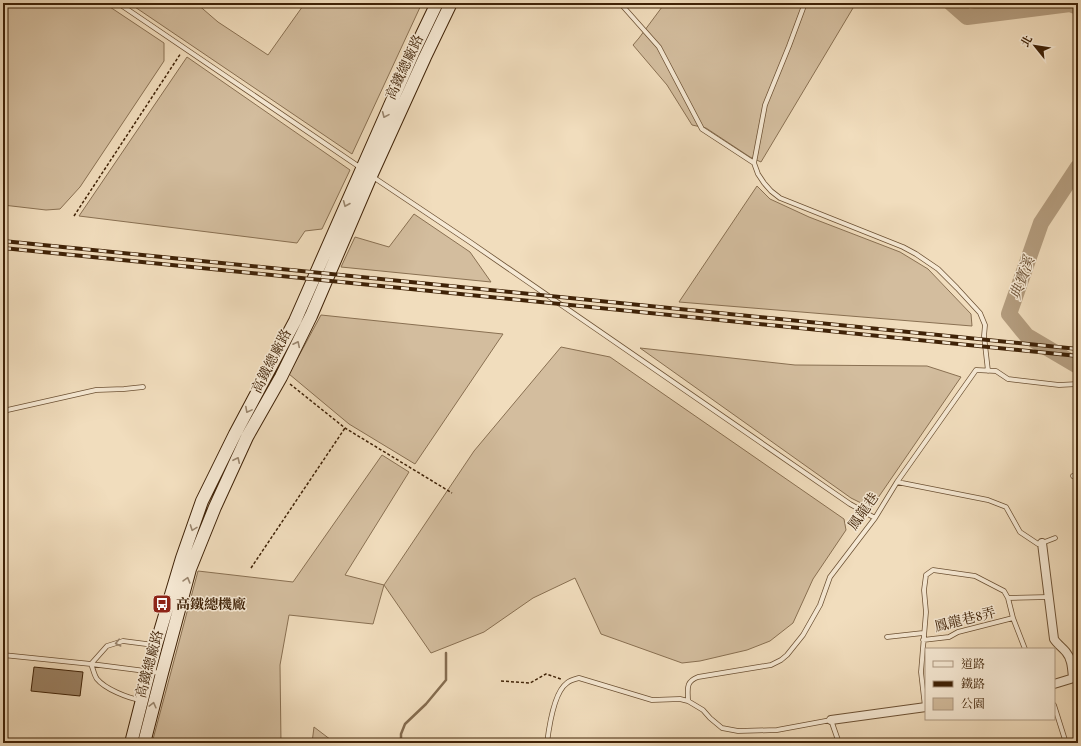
<svg xmlns="http://www.w3.org/2000/svg" width="1081" height="746" font-family="'EB Garamond','Noto Serif TC',serif">
	<rect width="100%" height="100%" fill="#f1ddbd"/>
	<filter id="stains"><feTurbulence type="fractalNoise" baseFrequency=".005" numOctaves="4"/><feColorMatrix values="0 0 0 0 .2 0 0 0 0 .09 0 0 0 0 .02 0 0 0 .5 -.17"/></filter>
	<radialGradient id="worn" r=".72"><stop offset=".6" stop-color="#630" stop-opacity="0"/><stop offset="1" stop-color="#630" stop-opacity=".3"/></radialGradient>
	<path fill="#d3bd9e" stroke="#897052" d="M3,3H104L164,43V61L80,187L60,209L46,210L3,205Z
		M129,3H196L218,22L268,55L305,3H422L352,154Z
		M665,3H856L761,162L750,157L706,128L692,125L667,85L633,45L639,38Z
		M187,57L350,170L322,229L305,231L297,243L79,216Z
		M757,186L770,199L809,217L900,252L928,269L971,314L972,326L679,302Z
		M414,214L470,252L491,282L341,267L355,237L389,247Z
		M321,315L503,334L415,464L349,424L289,374Z
		M561,347L610,357L844,519L846,530L813,579L793,623L770,641L747,650L700,661L682,663L601,634L575,578L533,598L484,632L431,653L384,585L373,624L289,615L280,665L281,743H152L198,571L293,582L382,455L409,472L345,575L384,585L474,451Z
		M640,348L795,365L927,366L961,377L871,508L851,498Z
		M314,727L335,743H312Z"/>
	<g fill="none" stroke-linecap="round" stroke-linejoin="round">
		<path stroke="#856c4f" stroke-width="2.5" d="M401,743V734L405,724L426,704L446,680V653"/>
		<path stroke="#b49d7f" stroke-width="16" d="M951,3L967,17L1070,4L1078,7
			M1078,167L1041,223L1009,314L1027,336L1078,366"/>
	</g>
	<path fill="#9c8366" stroke="#3f2207" d="M34,667L83,672L80,696L31,691Z"/>
	<g fill="none" stroke-linecap="round" stroke-linejoin="round">
		<g stroke="#6c5134" stroke-width="5.5">
			<path id="lane" d="M118,3L361,168
				M620,3L659,47L702,129L754,163
				M805,3L789,46L765,105L754,163L758,174L764,183L771,191L780,198L903,247L916,254L938,269L957,288L980,313L985,325L984,336L988,371
				M373,177L470,242L850,504L875,518
				M3,411L96,390L124,389L143,387
				M1073,476L1078,475
				M897,482L988,500L1006,507L1020,532L1038,544L1042,543L1055,538
				M1008,598L1049,597
				M887,637L923,633
				M923,640L949,637L958,632L1013,618
				M3,655L91,664L161,673
				M140,700C128,698 105,689 97,679C94,675 93,668 91,664L107,646L123,641L154,645
				M688,701C688,689 685,682 698,677L771,665L781,660L787,655L803,635L820,605L830,577L875,518L897,482L976,370L996,371L1008,379L1059,385L1078,384
				M1054,705L1066,743
				M925,707L921,672L926,612L924,590L926,575L933,570L975,576L1004,591L1008,598L1013,618L1025,649
				M547,743C549,727 554,692 567,683C570,680 575,679 579,678L652,700L680,699L688,701L703,710L710,718L722,728L738,731L777,730L831,720L839,743"/>
		</g>
		<g stroke="#6c5134" stroke-width="10">
			<path id="street" d="M1042,543L1054,639C1057,644 1062,647 1066,652C1072,659 1072,668 1073,678
				M1054,684L1077,677
				M831,720L926,707"/>
		</g>
		<g stroke="#3f2207" stroke-width="14">
			<path id="secondary" d="M131,743L156,645L182,558L202,501L235,434L295,321L413,53L437,3
				M144,743L162,673L190,569L215,507L247,437L281,377L311,316L371,176L425,57L451,3"/>
		</g>
		<path stroke="#3f2207" stroke-width="1.5" stroke-dasharray="3 2" stroke-linecap="butt" d="M74,216L181,53
			M290,384L345,428L452,493
			M251,568L345,428
			M501,681L530,683L546,674L561,679"/>
		<use href="#lane" stroke="#f6e9d4" stroke-width="4"/>
		<use href="#street" stroke="#f6e9d4" stroke-width="8"/>
		<use href="#secondary" stroke="#f6e9d4" stroke-width="12"/>
		<g stroke="#3f2207" stroke-width="4">
			<path id="rail" d="M3,241L1078,349
				M3,248L1078,356"/>
		</g>
		<use href="#rail" stroke="#f6e9d4" stroke-width="2.5" stroke-dasharray="8" stroke-linecap="butt"/>
	</g>
	<defs><path id="oneway-chevron" d="M-2-3.5L2.5 0L-2 3.5" fill="none" stroke-width="1.6" stroke-linecap="round" stroke-linejoin="round"/></defs>
	<g stroke="#9a866e">
		<use href="#oneway-chevron" transform="translate(385 115) rotate(114)"/>
		<use href="#oneway-chevron" transform="translate(346 204) rotate(113)"/>
		<use href="#oneway-chevron" transform="translate(297 344) rotate(-64)"/>
		<use href="#oneway-chevron" transform="translate(248 410) rotate(118)"/>
		<use href="#oneway-chevron" transform="translate(237 460) rotate(-65)"/>
		<use href="#oneway-chevron" transform="translate(193 528) rotate(110)"/>
		<use href="#oneway-chevron" transform="translate(187 580) rotate(-74)"/>
		<use href="#oneway-chevron" transform="translate(118 643) rotate(167)"/>
		<use href="#oneway-chevron" transform="translate(153 705) rotate(-76)"/>
	</g>
	<defs>
		<g id="bus-square" transform="scale(1)"><rect x="-9" y="-9" width="18" height="18" rx="4" fill="#8f2418" stroke="#f6e9d4"/><path d="M-5-6H5V4H4V6H2V4H-2V6H-4V4H-5ZM-3.5-4V0h7V-4ZM-3.5 1.2v1.5H-2V1.2ZM2 1.2v1.5H3.5V1.2Z" fill="#fff"/></g>
	</defs>
	<g fill-rule="evenodd">
		<use href="#bus-square" x="162" y="604"/>
	</g>
	<g text-anchor="middle" stroke-width="3" stroke-linejoin="round" paint-order="stroke">
		<g font-size="14" fill="#3f2207" stroke="#f6e9d4">
			<text transform="translate(404 67) rotate(-65)" y="5">高鐵總廠路</text>
			<text transform="translate(271 361) rotate(-63)" y="5">高鐵總廠路</text>
			<text transform="translate(863 511) rotate(-55)" y="5">鳳龍巷</text>
			<text transform="translate(965 619) rotate(-14)" y="5">鳳龍巷8弄</text>
			<text transform="translate(149 664) rotate(-75)" y="5">高鐵總廠路</text>
		</g>
		<g font-size="14" font-weight="bold" fill="#3f2207" stroke="#f6e9d4" text-anchor="start">
			<text x="176" y="609">高鐵總機廠</text>
		</g>
		<g font-size="15" font-style="italic" fill="#684d31" stroke="#f6e9d4">
			<text transform="translate(1022 278) rotate(-70)" y="5">典寶溪</text>
		</g>
	</g>
	<rect width="1081" height="746" fill="none" stroke="#f1ddbd" stroke-width="16"/>
	<rect x="4" y="4" width="1073" height="738" fill="none" stroke="#3f2207" stroke-width="2"/>
	<rect x="8" y="8" width="1065" height="730" fill="none" stroke="#3f2207"/>
	<rect x="925" y="648" width="130" height="72" fill="#f6e9d4" stroke="#ad9982"/>
	<rect x="933" y="661" width="20" height="6" fill="#f6e9d4" stroke="#ad9982"/>
	<text x="961" y="668" font-size="12" fill="#3f2207">道路</text>
	<rect x="933" y="681" width="20" height="6" fill="#3f2207" stroke="#ad9982"/>
	<text x="961" y="688" font-size="12" fill="#3f2207">鐵路</text>
	<rect x="933" y="698" width="20" height="12" fill="#d3bd9e" stroke="#ad9982"/>
	<text x="961" y="708" font-size="12" fill="#3f2207">公園</text>
	<g transform="translate(1035 46) rotate(300)" stroke="#f6e9d4" stroke-width="3" paint-order="stroke">
	<path d="M0-3L7 15L0 10L-7 15Z" fill="#3f2207"/>
	<text y="-6" font-size="11" font-weight="bold" text-anchor="middle" fill="#3f2207">北</text>
	</g>
	<rect width="100%" height="100%" filter="url(#stains)"/>
	<rect width="100%" height="100%" fill="url(#worn)"/>
</svg>
